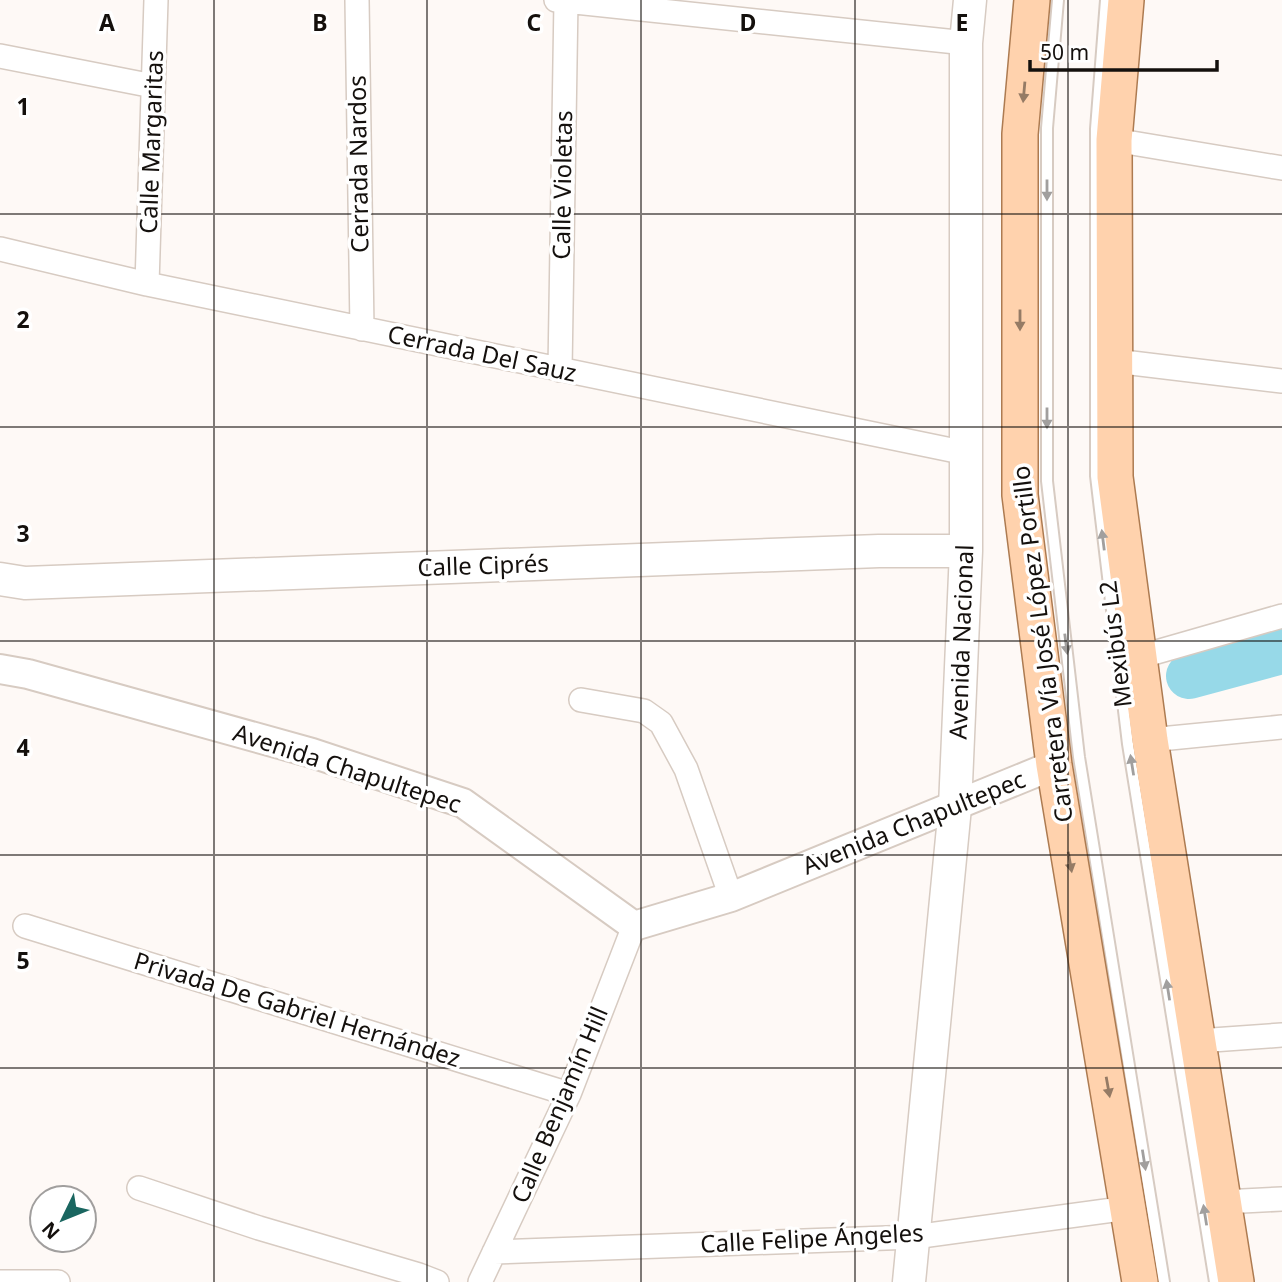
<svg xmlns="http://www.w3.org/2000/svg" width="1282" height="1282" font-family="'Noto Sans',sans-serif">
	<rect width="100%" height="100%" fill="#fef9f6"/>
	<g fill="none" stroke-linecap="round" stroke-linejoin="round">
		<path stroke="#97d9e8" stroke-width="46" d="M1189,676L1282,651"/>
		<g stroke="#d7cbc2" stroke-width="14">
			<path id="service" d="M1058,0L1047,128V481L1079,757L1164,1282
				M1106,0L1096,129V476L1128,744L1215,1282"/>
		</g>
		<g stroke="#d7cbc2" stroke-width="26">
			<path id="minor" d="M357,0L362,329
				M556,0L966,43
				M0,56L153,86
				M1114,140L1282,168
				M0,249L147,284L966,453
				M147,284L156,0
				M1115,361L1282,381
				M560,370L566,0
				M1139,657L1282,616
				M581,700L644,711L661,723L686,769L731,897
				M1150,740L1282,727
				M25,926L569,1094
				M1198,1041L1282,1035
				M139,1188L259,1228L419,1275L437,1282
				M1223,1202L1282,1199
				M494,1252L914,1237L1128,1208
				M0,1282H58
				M480,1282L569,1094L634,926"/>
		</g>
		<g stroke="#d7cbc2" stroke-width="32">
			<path id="tertiary" d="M0,669L28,674L312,753L463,803L634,926L731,897L1054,765"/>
		</g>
		<g stroke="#d7cbc2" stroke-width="35">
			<path id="secondary" d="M0,579L25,583L879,551H966
				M909,1282L955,807L966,551V43L970,0"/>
		</g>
		<g stroke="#ad7b51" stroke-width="38">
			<path id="primary" d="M1032,0L1020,134V495L1054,765L1140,1282
				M1126,0L1114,140L1115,477L1150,740L1236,1282"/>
		</g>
		<use href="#service" stroke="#fff" stroke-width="10"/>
		<use href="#minor" stroke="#fff" stroke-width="23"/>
		<use href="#tertiary" stroke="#fff" stroke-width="28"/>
		<use href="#secondary" stroke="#fff" stroke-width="32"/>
		<use href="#primary" stroke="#ffd2ad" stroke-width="35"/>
	</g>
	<defs><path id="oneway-solid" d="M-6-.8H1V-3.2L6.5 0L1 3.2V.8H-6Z" transform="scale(1.75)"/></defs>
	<g fill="#957b65">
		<use href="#oneway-solid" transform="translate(1024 92) rotate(95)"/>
		<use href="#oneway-solid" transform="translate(1020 320) rotate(90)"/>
		<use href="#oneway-solid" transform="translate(1070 862) rotate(80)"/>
		<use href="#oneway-solid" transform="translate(1108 1087) rotate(80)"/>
	</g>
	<g fill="#a19f9e">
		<use href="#oneway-solid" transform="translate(1047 190) rotate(90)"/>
		<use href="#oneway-solid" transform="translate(1047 418) rotate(90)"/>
		<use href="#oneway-solid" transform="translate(1103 540) rotate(-97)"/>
		<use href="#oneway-solid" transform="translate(1066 644) rotate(83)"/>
		<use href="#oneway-solid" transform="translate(1132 765) rotate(-99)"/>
		<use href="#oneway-solid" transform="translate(1168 990) rotate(-99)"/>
		<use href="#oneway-solid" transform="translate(1144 1160) rotate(81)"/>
		<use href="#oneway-solid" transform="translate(1205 1215) rotate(-99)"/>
	</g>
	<path fill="none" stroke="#14100d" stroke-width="2" stroke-opacity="0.55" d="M214,0V1282M427,0V1282M641,0V1282M855,0V1282M1068,0V1282M0,214H1282M0,427H1282M0,641H1282M0,855H1282M0,1068H1282"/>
	<g text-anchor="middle" stroke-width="7" stroke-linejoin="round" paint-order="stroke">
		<g font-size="24" fill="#14100d" stroke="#fff">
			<text transform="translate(152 142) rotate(-88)" y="8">Calle Margaritas</text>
			<text transform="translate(359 164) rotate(-91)" y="8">Cerrada Nardos</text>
			<text transform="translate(563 185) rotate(-89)" y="8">Calle Violetas</text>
			<text transform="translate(482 354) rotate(12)" y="8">Cerrada Del Sauz</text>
			<text transform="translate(483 566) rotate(-2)" y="8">Calle Ciprés</text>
			<text transform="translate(962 642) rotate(-88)" y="8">Avenida Nacional</text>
			<text transform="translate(1043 644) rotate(-97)" y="8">Carretera Vía José López Portillo</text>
			<text transform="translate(1116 644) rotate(-97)" y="8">Mexibús L2</text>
			<text transform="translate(347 769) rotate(18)" y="8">Avenida Chapultepec</text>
			<text transform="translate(914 823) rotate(-22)" y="8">Avenida Chapultepec</text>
			<text transform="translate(297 1010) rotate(17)" y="8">Privada De Gabriel Hernández</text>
			<text transform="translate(560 1105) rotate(-67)" y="8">Calle Benjamín Hill</text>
			<text transform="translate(812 1239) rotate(-3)" y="8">Calle Felipe Ángeles</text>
		</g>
	</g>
	<g font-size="23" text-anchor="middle" font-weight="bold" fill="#14100d" stroke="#fff" stroke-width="7" stroke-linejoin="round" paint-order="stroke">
		<text x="107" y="31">A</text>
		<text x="320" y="31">B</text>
		<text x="534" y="31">C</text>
		<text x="748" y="31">D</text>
		<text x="962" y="31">E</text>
		<text x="23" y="115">1</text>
		<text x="23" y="328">2</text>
		<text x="23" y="542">3</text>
		<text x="23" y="756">4</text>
		<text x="23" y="969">5</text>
	</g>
	<g transform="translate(63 1219) rotate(227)"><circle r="33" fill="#ffffff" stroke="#a19f9e" stroke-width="2"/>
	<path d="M0-5L12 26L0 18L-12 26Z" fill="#1a6660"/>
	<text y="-10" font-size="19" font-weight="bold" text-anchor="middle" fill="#14100d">N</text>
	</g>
	<path d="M1030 60v10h187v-10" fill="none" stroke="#14100d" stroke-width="3.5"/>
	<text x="1040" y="60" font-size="21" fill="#14100d" stroke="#ffffff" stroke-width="5" paint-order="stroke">50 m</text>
</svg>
